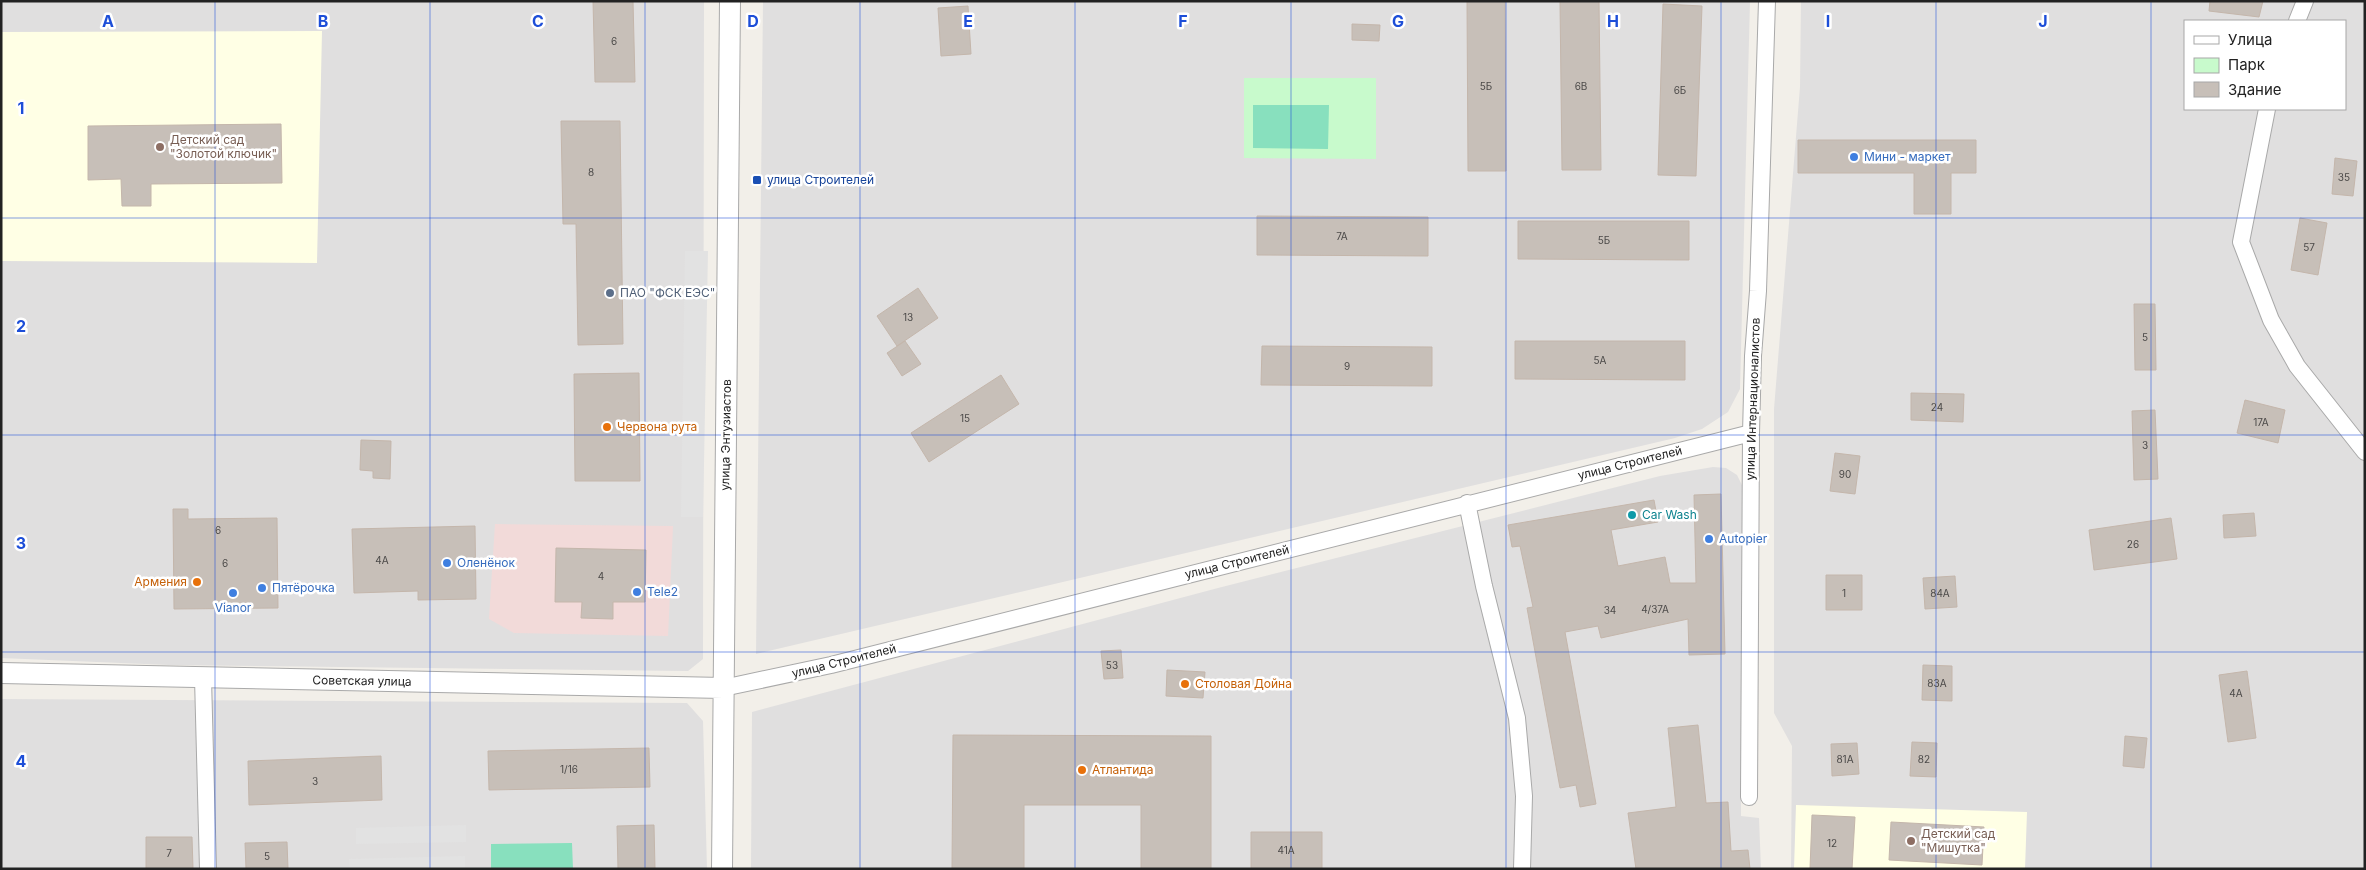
<svg xmlns="http://www.w3.org/2000/svg" width="2366" height="870" font-family="Inter,sans-serif">
	<rect width="100%" height="100%" fill="#f2efe9"/>
	<path fill="#e0dfdf" fill-rule="evenodd" d="M1,1H704L703,659L688,671L169,665L1,658Z
		M763,1H1750L1740,389L1728,412L1702,429L1675,438L756,654Z
		M1801,1H2365V869H1791L1792,746L1774,713V409L1800,87ZM2185,21H2345V109H2185Z
		M1713,467L1726,468L1737,475L1742,485L1741,816L1759,818L1761,869H751L752,712L1218,588L1660,476Z
		M1,699L687,703L703,721L707,869H1Z"/>
	<path fill="#f2dad9" d="M495,524L673,526L668,636L514,633L489,619Z"/>
	<path fill="#ffffe5" d="M322,31L317,263L1,261V32Z
		M1796,805L2027,812L2025,869H1794Z"/>
	<path fill="#c8facc" d="M1244,78H1376V159L1244,158Z"/>
	<path fill="#88e0be" d="M1253,105H1329L1328,149L1253,148Z
		M572,843L573,869H491V844Z"/>
	<path fill="#e2e2e2" d="M685,251H708L703,517H681Z
		M466,825V842L356,844V828Z
		M465,856V869H350L349,859Z"/>
	<path fill="#c7bfb8" stroke="#c4b6ab" d="M593,1H633L635,82H595Z
		M1467,1H1505L1506,171H1468Z
		M1560,1H1599L1601,170H1562Z
		M2210,1H2263L2259,17L2209,11Z
		M1663,4L1702,6L1696,176L1658,175Z
		M968,6L971,54L941,56L938,8Z
		M1352,24L1380,25L1379,41L1352,40Z
		M561,121H620L623,344L578,345L576,224H563Z
		M281,124L282,183L151,184V206H122L121,179L88,180V126Z
		M1798,140H1976V173H1951V214H1914V173H1798Z
		M2335,158L2357,161L2353,196L2332,194Z
		M1257,216L1428,217V256L1257,255Z
		M2300,218L2327,223L2318,275L2291,270Z
		M1518,221H1689V260L1518,259Z
		M918,288L938,318L897,346L877,316Z
		M2134,304H2155L2156,370H2135Z
		M905,341L921,364L902,376L887,353Z
		M1515,341H1685V380L1515,379Z
		M1262,346L1432,347V386L1261,385Z
		M639,373L640,481H575L574,374Z
		M1001,375L1019,404L929,462L911,433Z
		M1911,393L1964,394L1963,422L1911,420Z
		M2245,400L2285,410L2278,443L2237,433Z
		M2155,410L2158,479L2134,480L2132,411Z
		M361,440L391,441L390,479L373,478V471L360,470Z
		M1835,453L1860,456L1855,494L1830,491Z
		M1721,494L1725,654L1689,655L1688,619L1601,638L1598,626L1565,632L1596,804L1580,807L1576,785L1560,788L1527,608L1533,607L1520,546L1512,547L1508,525L1654,500L1658,522L1611,530L1618,566L1665,557L1670,583H1696L1694,495Z
		M173,509H188V519L277,518L278,608L174,609Z
		M2254,513L2256,536L2224,538L2223,515Z
		M2171,518L2177,559L2094,570L2089,530Z
		M475,526L476,599L418,600V591L354,593L352,529Z
		M556,548L646,550L645,602H613V619L581,618L582,602H555Z
		M1826,575H1862V610H1826Z
		M1955,576L1957,607L1925,609L1923,578Z
		M1121,650L1123,678L1104,679L1101,651Z
		M1923,665L1952,666V701L1922,700Z
		M1167,670L1205,672L1203,698L1166,696Z
		M2247,671L2256,738L2228,742L2219,675Z
		M1698,725L1706,803L1728,802L1731,851L1748,850L1750,869H1636L1628,813L1676,807L1668,728Z
		M953,735L1211,736V869H1141V805H1024V869H952Z
		M2125,736L2147,738L2144,768L2123,766Z
		M1912,742L1937,743L1936,777L1910,776Z
		M1857,743L1859,774L1832,776L1831,744Z
		M649,748L650,787L489,790L488,751Z
		M381,756L382,800L249,805L248,761Z
		M1812,815L1855,817L1852,869H1810Z
		M1891,822L1984,827L1982,865L1889,860Z
		M654,825L655,869H618L617,826Z
		M1251,832H1322V869H1251Z
		M146,837H192L193,869H146Z
		M287,842L288,869H246L245,843Z"/>
	<g fill="none" stroke-linecap="round" stroke-linejoin="round">
		<g stroke="#a9a9a9" stroke-width="18">
			<path id="minor" d="M2297,21L2305,1
				M2267,109L2241,242L2271,320L2297,366L2365,452
				M1467,503L1484,586L1517,718L1524,796L1522,869
				M203,678L208,869
				M723,688L831,665L1751,433
				M1749,797L1751,433L1753,356L1758,291L1767,1"/>
		</g>
		<g stroke="#a9a9a9" stroke-width="22">
			<path id="tertiary" d="M1,673L723,688
				M722,869L730,1"/>
		</g>
		<use href="#minor" stroke="#fff" stroke-width="16"/>
		<use href="#tertiary" stroke="#fff" stroke-width="20"/>
	</g>
	<path fill="none" stroke="#1d4ed8" stroke-width="1" stroke-opacity="0.55" d="M215,1V869M430,1V869M645,1V869M860,1V869M1075,1V869M1291,1V869M1506,1V869M1721,1V869M1936,1V869M2151,1V869M1,218H2365M1,435H2365M1,652H2365"/>
	<g fill="#8d6e63" stroke="#fff" stroke-width="2">
		<circle cx="160" cy="147" r="5"/>
		<circle cx="1911" cy="841" r="5"/>
	</g>
	<g fill="#3f7fe0" stroke="#fff" stroke-width="2">
		<circle cx="1854" cy="157" r="5"/>
		<circle cx="1709" cy="539" r="5"/>
		<circle cx="447" cy="563" r="5"/>
		<circle cx="262" cy="588" r="5"/>
		<circle cx="637" cy="592" r="5"/>
		<circle cx="233" cy="593" r="5"/>
	</g>
	<rect fill="#1a4fb4" stroke="#fff" stroke-width="2" x="752" y="175" width="10" height="10" rx="2.5"/>
	<circle fill="#5c6f8a" stroke="#fff" stroke-width="2" cx="610" cy="293" r="5"/>
	<g fill="#e8710a" stroke="#fff" stroke-width="2">
		<circle cx="607" cy="427" r="5"/>
		<circle cx="197" cy="582" r="5"/>
		<circle cx="1185" cy="684" r="5"/>
		<circle cx="1082" cy="770" r="5"/>
	</g>
	<circle fill="#0f9aa8" stroke="#fff" stroke-width="2" cx="1632" cy="515" r="5"/>
	<g text-anchor="middle" stroke-width="5" stroke-linejoin="round" paint-order="stroke">
		<g font-size="10" fill="#4b4948">
			<text x="614" y="45">6</text>
			<text x="1486" y="90">5Б</text>
			<text x="1581" y="90">6В</text>
			<text x="1680" y="94">6Б</text>
			<text x="591" y="176">8</text>
			<text x="2344" y="181">35</text>
			<text x="1342" y="240">7А</text>
			<text x="1604" y="244">5Б</text>
			<text x="2309" y="251">57</text>
			<text x="908" y="321">13</text>
			<text x="2145" y="341">5</text>
			<text x="1600" y="364">5А</text>
			<text x="1347" y="370">9</text>
			<text x="1937" y="411">24</text>
			<text x="965" y="422">15</text>
			<text x="2261" y="426">17А</text>
			<text x="2145" y="449">3</text>
			<text x="1845" y="478">90</text>
			<text x="218" y="534">6</text>
			<text x="2133" y="548">26</text>
			<text x="382" y="564">4А</text>
			<text x="225" y="567">6</text>
			<text x="601" y="580">4</text>
			<text x="1844" y="597">1</text>
			<text x="1940" y="597">84А</text>
			<text x="1655" y="613">4/37А</text>
			<text x="1610" y="614">34</text>
			<text x="1112" y="669">53</text>
			<text x="1937" y="687">83А</text>
			<text x="2236" y="697">4А</text>
			<text x="1845" y="763">81А</text>
			<text x="1924" y="763">82</text>
			<text x="569" y="773">1/16</text>
			<text x="315" y="785">3</text>
			<text x="1832" y="847">12</text>
			<text x="1286" y="854">41А</text>
			<text x="169" y="857">7</text>
			<text x="267" y="860">5</text>
		</g>
		<g font-size="12" fill="#785e54" stroke="#fff" text-anchor="start">
			<text x="170" y="144">Детский сад<tspan x="170" dy="14">"Золотой ключик"</tspan></text>
			<text x="1921" y="838">Детский сад<tspan x="1921" dy="14">"Мишутка"</tspan></text>
		</g>
		<g font-size="12" fill="#366cbe" stroke="#fff" text-anchor="start">
			<text x="1864" y="161">Мини - маркет</text>
			<text x="1719" y="543">Autopier</text>
			<text x="457" y="567">Оленёнок</text>
			<text x="272" y="592">Пятёрочка</text>
			<text x="647" y="596">Tele2</text>
			<text x="233" y="612" text-anchor="middle">Vianor</text>
		</g>
		<g font-size="12" fill="#164399" stroke="#fff" text-anchor="start">
			<text x="767" y="184">улица Строителей</text>
		</g>
		<g font-size="12" fill="#4e5e75" stroke="#fff" text-anchor="start">
			<text x="620" y="297">ПАО "ФСК ЕЭС"</text>
		</g>
		<g font-size="12" fill="#222" stroke="#fff">
			<text transform="translate(1753 399) rotate(-88)" y="4">улица Интернационалистов</text>
			<text transform="translate(726 435) rotate(-89)" y="4">улица Энтузиастов</text>
			<text transform="translate(1630 463) rotate(-14)" y="4">улица Строителей</text>
			<text transform="translate(1237 562) rotate(-14)" y="4">улица Строителей</text>
			<text transform="translate(844 661) rotate(-14)" y="4">улица Строителей</text>
			<text transform="translate(362 681) rotate(1)" y="4">Советская улица</text>
		</g>
		<g font-size="12" fill="#c56008" stroke="#fff" text-anchor="start">
			<text x="617" y="431">Червона рута</text>
			<text x="187" y="586" text-anchor="end">Армения</text>
			<text x="1195" y="688">Столовая Дойна</text>
			<text x="1092" y="774">Атлантида</text>
		</g>
		<g font-size="12" fill="#0d838f" stroke="#fff" text-anchor="start">
			<text x="1642" y="519">Car Wash</text>
		</g>
	</g>
	<g font-size="16" text-anchor="middle" font-weight="bold" fill="#1d4ed8" stroke="#fff" stroke-width="5" stroke-linejoin="round" paint-order="stroke">
		<text x="108" y="27">A</text>
		<text x="323" y="27">B</text>
		<text x="538" y="27">C</text>
		<text x="753" y="27">D</text>
		<text x="968" y="27">E</text>
		<text x="1183" y="27">F</text>
		<text x="1398" y="27">G</text>
		<text x="1613" y="27">H</text>
		<text x="1828" y="27">I</text>
		<text x="2043" y="27">J</text>
		<text x="21" y="114">1</text>
		<text x="21" y="332">2</text>
		<text x="21" y="549">3</text>
		<text x="21" y="767">4</text>
	</g>
	<rect width="2366" height="870" fill="none" stroke="#222222" stroke-width="5"/>
	<rect x="2184" y="20" width="162" height="90" fill="#ffffff" stroke="#a7a7a7"/>
	<rect x="2194" y="36" width="25" height="8" fill="#ffffff" stroke="#a7a7a7"/>
	<text x="2228" y="45" font-size="15" fill="#222222">Улица</text>
	<rect x="2194" y="58" width="25" height="15" fill="#c8facc" stroke="#a7a7a7"/>
	<text x="2228" y="70" font-size="15" fill="#222222">Парк</text>
	<rect x="2194" y="82" width="25" height="15" fill="#c7bfb8" stroke="#a7a7a7"/>
	<text x="2228" y="95" font-size="15" fill="#222222">Здание</text>
</svg>
